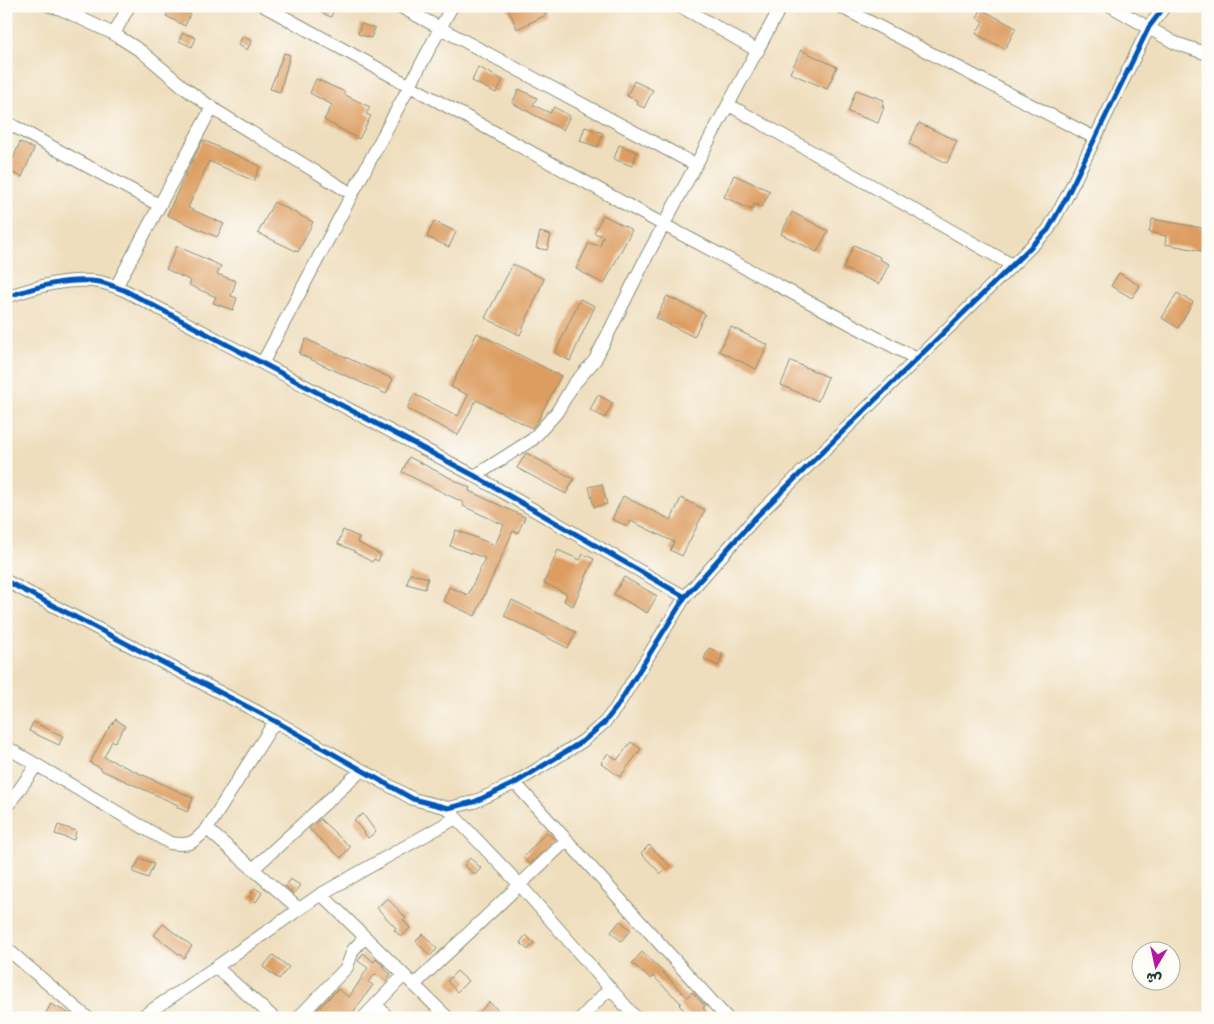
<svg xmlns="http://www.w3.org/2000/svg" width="1214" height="1024" font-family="'Architects Daughter','Playpen Sans Arabic',sans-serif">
	<rect width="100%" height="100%" fill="#fdfcf7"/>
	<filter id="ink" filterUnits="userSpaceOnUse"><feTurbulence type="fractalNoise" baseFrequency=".02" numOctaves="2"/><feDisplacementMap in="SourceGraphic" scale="10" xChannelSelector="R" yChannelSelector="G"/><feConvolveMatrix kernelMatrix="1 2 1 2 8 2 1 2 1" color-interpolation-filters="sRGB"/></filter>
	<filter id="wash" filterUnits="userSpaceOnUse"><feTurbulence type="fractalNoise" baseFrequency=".0096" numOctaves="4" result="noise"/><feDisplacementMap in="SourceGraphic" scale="20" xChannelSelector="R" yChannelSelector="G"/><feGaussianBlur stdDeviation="1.12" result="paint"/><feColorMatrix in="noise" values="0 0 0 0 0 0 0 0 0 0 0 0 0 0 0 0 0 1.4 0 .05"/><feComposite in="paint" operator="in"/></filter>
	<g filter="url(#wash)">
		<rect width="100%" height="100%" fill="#efdebd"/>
		<g id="blocks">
			<path fill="#dd9d61" d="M171,6H184L192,9L185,26L166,16Z
				M325,6H335L331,17L322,13Z
				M507,6H542L546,15L517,29Z
				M981,9L1016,28L1005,49L976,34L983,21L977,18Z
				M361,24L375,28L371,38L358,34Z
				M183,33L196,38L192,47L179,41Z
				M243,36L252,41L247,50L238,45Z
				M801,50L837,67L827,89L790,73Z
				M284,53L290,55L280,92L270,89Z
				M478,67L503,80L496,93L472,81Z
				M316,79L345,92L344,94L351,98L370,107L366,114L371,116L359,139L324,120L332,105L310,93Z
				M634,81L653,90L644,108L636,104L638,101L627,96Z
				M519,89L537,98L533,105L550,113L554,107L570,116L563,130L512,103Z
				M856,90L884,100L882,106L884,107L878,123L848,112Z
				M919,123L957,141L947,163L909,144Z
				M585,127L603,133L598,147L580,141Z
				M203,140L260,166L254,181L209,161L188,208L224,224L217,237L167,215L187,171Z
				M20,142L34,149L22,177L10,172L13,165L11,164Z
				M619,145L637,152L632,166L614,159Z
				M734,175L770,191L762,207L755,204L752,210L724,197Z
				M274,202L313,222L298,252L258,233Z
				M792,212L828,231L817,252L781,234Z
				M603,215L632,230L604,284L576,269L589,243L600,246L603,236L594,233Z
				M1152,219L1208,229V252L1165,244L1166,236L1149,232Z
				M434,221L456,232L449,247L427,237Z
				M540,232L551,235L547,250L536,248Z
				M854,245L880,257L879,259L889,264L879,284L843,268Z
				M177,246L221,266L217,274L236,281L231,296L237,298L233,310L213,303L216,297L189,285L191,281L166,269Z
				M513,264L544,279L520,335L485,318Z
				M1119,273L1140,286L1132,298L1111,286Z
				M1177,293L1193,302L1178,328L1162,318Z
				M667,296L705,314L694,337L656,318Z
				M580,299L595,306L570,361L555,353Z
				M731,327L768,345L756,369L719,351Z
				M477,333L561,376L537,422L532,428L476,400L458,435L407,409L414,394L458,416L468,395L451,387Z
				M306,339L393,379L386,394L299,354Z
				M791,361L828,377L818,401L781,385Z
				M598,395L613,403L605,418L590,410Z
				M526,453L574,479L566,494L517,468Z
				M409,457L470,488L469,491L525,517L518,533L513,531L475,616L443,601L449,587L468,595L485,558L450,546L456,530L495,545L504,525L463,506L464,503L402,472Z
				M602,484L607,504L594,507L589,487Z
				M623,496L671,520L681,498L705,510L682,556L670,550L674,542L631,521L628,527L612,519Z
				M343,530L359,537L357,542L381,555L378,561L374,559L372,562L354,552L355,551L338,544Z
				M558,550L580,560L583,554L594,559L573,606L564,601L567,594L544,583Z
				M410,573L428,578L425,589L407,584Z
				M624,577L657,596L647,613L614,594Z
				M512,600L576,632L568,648L504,616Z
				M709,648L723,654L718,666L704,659Z
				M116,719L125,726L115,742L112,741L104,757L193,798L187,812L177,807L178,805L101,770V768L90,763L106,732Z
				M33,722L63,736L59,745L29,731Z
				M631,742L641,749L620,777L601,763L608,753L617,760Z
				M363,814L376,832L368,838L354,820Z
				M320,819L350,847L341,858L309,829Z
				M58,825L76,831L74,840L55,834Z
				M546,832L555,840L530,864L523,858Z
				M649,845L670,866L661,874L641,853Z
				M140,858L154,864L148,878L133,872Z
				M470,858L481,868L475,875L464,865Z
				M290,879L300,885L294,894L285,886Z
				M255,888L262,893L256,902L249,897Z
				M387,898L406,918L403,920L410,928L401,937L394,930L396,928L377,908Z
				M620,921L631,930L621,941L611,932Z
				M163,924L192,946L184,958L154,935Z
				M423,934L437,949L430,956L416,941Z
				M526,935L534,943L528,950L520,942Z
				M642,952L659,968L687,997L692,992L705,1006L703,1008L712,1018H692L679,1005L681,1003L653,976L651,979L632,963Z
				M363,953L374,962L376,959L383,966L382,967L391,974L386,981L375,974L368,982L373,985L349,1018H314L311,1016L338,989L349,997L368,968L358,961Z
				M273,955L289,967L279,979L263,967Z
				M457,971L468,981L457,992L447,981Z
				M489,1002L500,1012L494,1018H474Z
				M51,1004L74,1016L75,1018H43Z"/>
		</g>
	</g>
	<g filter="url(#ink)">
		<use href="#blocks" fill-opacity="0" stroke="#878e78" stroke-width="1"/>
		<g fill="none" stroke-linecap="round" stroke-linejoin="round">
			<g stroke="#878e78" stroke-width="14">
				<path id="minor" d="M50,6L61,9L114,34L141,51L186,89L218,112L352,194
					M264,6L664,225L917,359
					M399,6L696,165
					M680,6L758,51
					M839,6L1095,138
					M1111,6L1175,43L1208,54
					M114,34L129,6
					M729,105L1012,265
					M6,122L159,205
					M116,287L212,107
					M6,297C36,287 68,277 100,282C109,284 118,288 126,291L475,476L685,597
					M263,362L452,6
					M475,476L533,439L557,412L573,385L595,360L647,256L781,6
					M6,581L275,721L413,799L448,808L474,802L515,783L583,741L604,723L616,708L685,597L756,517L1048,230L1066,198L1149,27L1165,6
					M6,747L170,843C191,846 193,843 207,829L275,721
					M515,783L727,1018
					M6,808L36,766
					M456,818L520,885L636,1018
					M207,829L299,909
					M254,868L362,770
					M321,894L448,1018
					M6,948L88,1018
					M216,967L274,1018
					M414,985L567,840
					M376,1004L388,1018
					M140,1018L216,967L321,894L456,818L448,808
					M298,1018L347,967L353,950L365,937
					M363,1018L404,975
					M581,1018L609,989"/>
			</g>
			<use href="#minor" stroke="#fff" stroke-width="12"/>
			<g stroke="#fdfcf7" stroke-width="8">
				<path id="cycleway" d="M6,297C36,287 68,277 100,282C109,284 118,288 126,291L475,476L685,597
					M6,581L275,721L413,799L448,808L474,802L515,783L583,741L604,723L616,708L685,597L756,517L1048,230L1066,198L1149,27L1165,6"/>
			</g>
			<use href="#cycleway" stroke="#0057b8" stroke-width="5"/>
		</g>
	</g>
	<rect width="1214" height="1024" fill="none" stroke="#fdfcf7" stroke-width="25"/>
	<g transform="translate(1156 966) rotate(189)"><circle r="24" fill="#fdfcf7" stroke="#a4b0a9"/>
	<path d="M0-4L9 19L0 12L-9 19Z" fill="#b5179e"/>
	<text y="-8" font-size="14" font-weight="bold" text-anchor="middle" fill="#1f3d34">ش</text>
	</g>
</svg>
